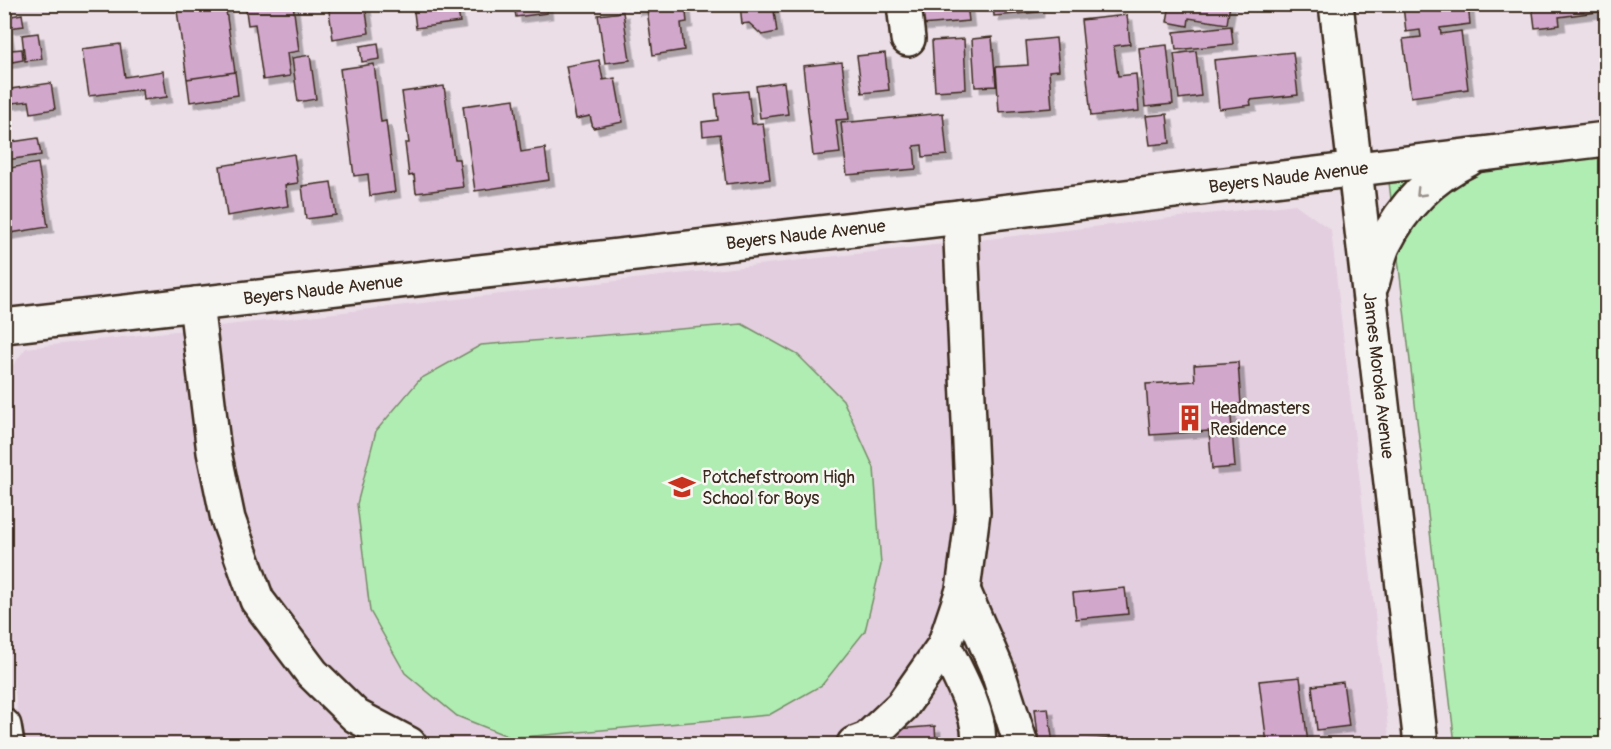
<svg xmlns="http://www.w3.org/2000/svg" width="1611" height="749" font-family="Pangolin,sans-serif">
	<defs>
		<filter id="shadow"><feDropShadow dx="5.5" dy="5.5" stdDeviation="0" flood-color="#0004"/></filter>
	</defs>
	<rect width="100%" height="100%" fill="#ebdee7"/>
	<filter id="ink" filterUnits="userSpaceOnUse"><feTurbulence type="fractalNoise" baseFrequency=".0167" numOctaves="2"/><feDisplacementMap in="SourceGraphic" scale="12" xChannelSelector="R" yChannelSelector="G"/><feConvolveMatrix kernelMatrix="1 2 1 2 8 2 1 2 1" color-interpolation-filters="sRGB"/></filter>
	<g filter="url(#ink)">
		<path fill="#e3cedf" d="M1295,204L1331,230L1390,744H21L4,597V377L26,348Z"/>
		<path fill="#b0edb3" stroke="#768c68" stroke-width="1.5" d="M1606,156V744H1455L1389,182Z
			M742,324L798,355L843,400L874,468L881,565L865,631L822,685L769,715L512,738L457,716L405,673L370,611L357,504L376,431L420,379L481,345Z"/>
		<path fill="#d1a7cc" stroke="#3b2a1e" stroke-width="1.5" filter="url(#shadow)" d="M176,4H225L235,72L187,79Z
			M245,4H293L299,51L287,53L290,76L263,80L255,24L248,25Z
			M328,4H365L369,33L333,39Z
			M413,4H454L457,6L460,22L416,28Z
			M514,4H546L547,13L516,17Z
			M634,4H677L635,10Z
			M685,4L687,22L681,23L684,50L653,55L647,9Z
			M740,4H773L777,32L762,35L749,23L742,24Z
			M919,4H967L969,21L921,25Z
			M993,4H1038V12L994,16Z
			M1170,4H1230L1227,24L1189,18L1188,26L1167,22Z
			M1414,4H1468L1470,24L1440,28L1441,34L1461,31L1468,89L1411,97L1403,39L1421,37L1420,30L1406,32L1403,6Z
			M1532,4H1604V11L1559,17L1560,25L1535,28Z
			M623,12L630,60L605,63L598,15Z
			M4,13L12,62L4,63Z
			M22,14L24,26L8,28L6,17Z
			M1127,15L1130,44L1114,46L1118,76L1136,74L1139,111L1091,116L1081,20Z
			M1231,26L1233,44L1176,50L1174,32Z
			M38,33L42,59L25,61L22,35Z
			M992,37L996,86L975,87L972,39Z
			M1056,38L1059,70L1049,71L1052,108L999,112L996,67L1028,65L1026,41Z
			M964,39L966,89L935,91L932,41Z
			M378,43L380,59L362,62L360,46Z
			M120,44L125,77L163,71L167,97L143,100L142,89L89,96L82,49Z
			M1167,45L1173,104L1145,107L1139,48Z
			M22,49L23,60L12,62L11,50Z
			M1196,51L1201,96L1179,99L1174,54Z
			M1293,52L1298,95L1250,100L1251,105L1219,109L1214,60Z
			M885,53L889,90L862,93L857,56Z
			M310,55L316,99L298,102L292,58Z
			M599,60L603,80L615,78L623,122L593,128L590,116L576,119L566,66Z
			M842,62L849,119L836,120L840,153L813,156L803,66Z
			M374,64L381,122L386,121L395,192L370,196L368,174L354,176L340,69Z
			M235,72L238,95L190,102L187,79Z
			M784,82L788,114L760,118L756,86Z
			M51,83L55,109L31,113L29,101L4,104V90Z
			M444,86L454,159H459L463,187L416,193L414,175L409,176L405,143H409L402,92Z
			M748,91L752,124L763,123L770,179L726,184L720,134L703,136L702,122L718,120L715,94Z
			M514,99L521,152L545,148L549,180L475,191L463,106Z
			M943,113L947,155L923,157L922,145L914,146L916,169L847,175L841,123Z
			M1167,114L1170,143L1150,145L1146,116Z
			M38,138L41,155L7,160L5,143Z
			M294,154L298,183L285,185L288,206L227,216L220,166Z
			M38,163L48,227L4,234V169Z
			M331,182L336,215L306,219L302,186Z
			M1238,362L1241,404L1230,405L1235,467L1212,469L1209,431L1150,435L1146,384L1195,381L1194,365Z
			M1125,588L1128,614L1076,619L1073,593Z
			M1300,677L1308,744H1267L1259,681Z
			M1343,682L1349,726L1317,730L1312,686Z
			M1048,708L1053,744H1039L1035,709Z
			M935,726L936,743L886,744L885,730Z
			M1114,738L1115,744H1075L1074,742Z"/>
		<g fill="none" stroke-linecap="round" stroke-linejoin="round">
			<g stroke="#3b2a1e" stroke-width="38">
				<g id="minor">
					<path d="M904,4L908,39"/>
					<path id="s1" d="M1336,4L1421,744"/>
					<path d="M1372,284C1376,271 1378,256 1384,244C1403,206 1431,177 1469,159"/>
					<path d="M196,304L214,452L228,519L257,600L312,673L356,716L409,744"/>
					<path id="s2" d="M4,326L960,217L1606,139"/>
					<path d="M963,590L997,669L1021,744"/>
					<path d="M944,646C956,670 983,718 978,744"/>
					<path d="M4,726L7,744"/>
					<path d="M854,744L867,739L902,706L944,646L963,590L973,512L960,217"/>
				</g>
			</g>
			<use href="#minor" stroke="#f6f6f2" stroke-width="33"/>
		</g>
		<defs><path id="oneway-chevron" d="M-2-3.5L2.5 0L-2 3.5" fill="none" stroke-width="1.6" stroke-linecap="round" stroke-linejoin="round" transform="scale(1.5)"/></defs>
		<use stroke="#989088" href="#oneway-chevron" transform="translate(1420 193) rotate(134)"/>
	</g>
	<defs>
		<g id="building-bare" transform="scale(2.07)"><path d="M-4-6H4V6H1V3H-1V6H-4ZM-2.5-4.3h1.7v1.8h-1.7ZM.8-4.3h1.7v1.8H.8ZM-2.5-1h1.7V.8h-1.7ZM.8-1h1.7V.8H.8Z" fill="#c8321e" stroke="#f6f6f2" stroke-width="2.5" paint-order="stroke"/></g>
		<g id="school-bare" transform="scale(2.07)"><path d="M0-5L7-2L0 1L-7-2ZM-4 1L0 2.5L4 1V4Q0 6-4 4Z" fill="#c8321e" stroke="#f6f6f2" stroke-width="2.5" paint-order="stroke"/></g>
	</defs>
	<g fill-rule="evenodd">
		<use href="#building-bare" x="1190" y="418"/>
		<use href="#school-bare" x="682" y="487"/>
	</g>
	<g text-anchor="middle" stroke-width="5" stroke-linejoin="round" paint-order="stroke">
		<g font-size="18" fill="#3b2a1e" stroke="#f6f6f2">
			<text dy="6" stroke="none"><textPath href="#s2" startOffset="1293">Beyers Naude Avenue</textPath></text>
			<text dy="6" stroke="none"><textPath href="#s2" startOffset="807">Beyers Naude Avenue</textPath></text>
			<text dy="6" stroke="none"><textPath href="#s2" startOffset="321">Beyers Naude Avenue</textPath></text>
			<text dy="6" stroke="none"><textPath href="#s1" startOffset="374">James Moroka Avenue</textPath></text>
		</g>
		<g font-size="18" fill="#3b2a1e" stroke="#f6f6f2" text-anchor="start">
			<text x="1210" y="414">Headmasters<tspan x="1210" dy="21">Residence</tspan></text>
			<text x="702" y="483">Potchefstroom High<tspan x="702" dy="21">School for Boys</tspan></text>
		</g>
	</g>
	<rect width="1611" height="749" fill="none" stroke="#f6f6f2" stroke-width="24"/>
	<rect x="12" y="12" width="1587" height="725" fill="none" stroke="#3b2a1e" stroke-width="2" filter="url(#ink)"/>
</svg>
